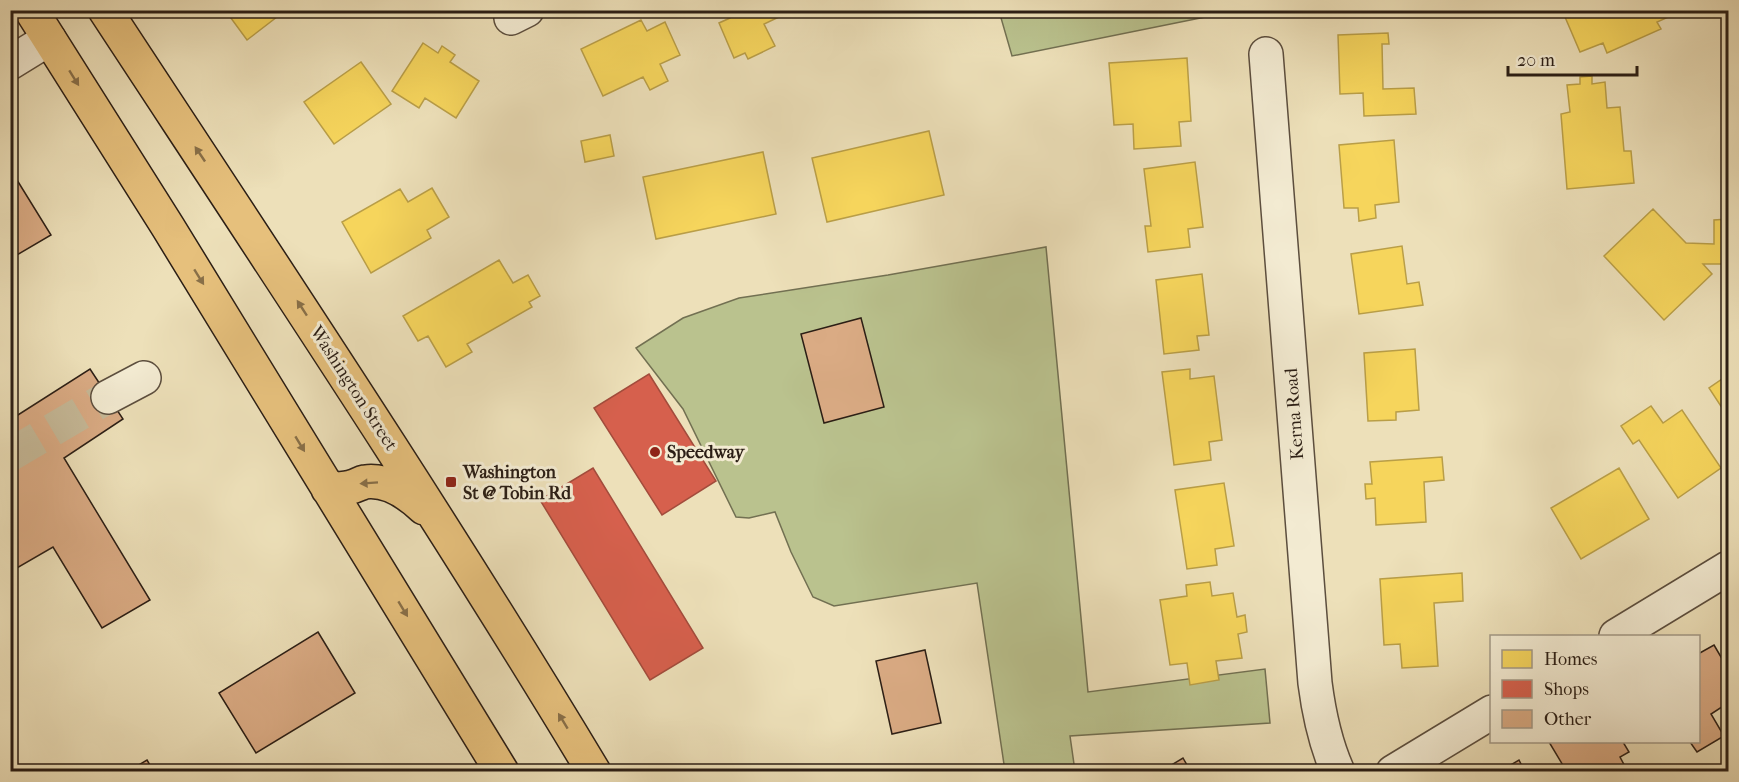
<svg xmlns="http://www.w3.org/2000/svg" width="1739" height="782" font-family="'IM FELL French Canon',serif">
	<rect width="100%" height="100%" fill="#ede0b9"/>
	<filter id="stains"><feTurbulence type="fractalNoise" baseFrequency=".00333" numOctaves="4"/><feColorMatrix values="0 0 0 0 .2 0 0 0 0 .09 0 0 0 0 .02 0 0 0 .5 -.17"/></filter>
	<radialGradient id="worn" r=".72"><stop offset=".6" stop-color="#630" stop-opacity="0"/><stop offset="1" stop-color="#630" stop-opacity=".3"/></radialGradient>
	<path fill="#bac28e" stroke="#727052" stroke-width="1.5" d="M999,11V10L1235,11L1012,56Z
		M1046,247L1088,692L1265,669L1270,723L1070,736L1075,771H1005L977,583L834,606L813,597L791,552L775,512L749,518L736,517L683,409L636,348L683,318L739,298L888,275Z"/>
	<path fill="#f6d55c" stroke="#b99e47" stroke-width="1.5" d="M225,10H286L247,40Z
		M727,10H781L783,15L764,24L775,46L748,59L745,53L734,58L719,23L730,18Z
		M1562,10H1684L1657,22L1661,29L1607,53L1603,43L1580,52Z
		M641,20L647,31L665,22L680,55L660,64L668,81L650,90L643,77L603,96L581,49Z
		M1388,33L1389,44H1382L1383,89L1414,88L1416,114L1364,116L1363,93L1340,94L1338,35Z
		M423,43L438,53L442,46L455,55L450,62L479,81L456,118L425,98L419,108L392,91Z
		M1187,58L1191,121L1179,122L1181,146L1134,149L1133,124L1114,125L1109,63Z
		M361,62L391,104L334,144L304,102Z
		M1592,76V84L1605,82L1607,108L1620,107L1624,151H1631L1634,183L1567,189L1561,114L1570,112L1567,85L1580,84V77Z
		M929,131L944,195L827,222L812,158Z
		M610,135L614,156L585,162L581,141Z
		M1394,140L1399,202L1375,205L1376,218L1359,221L1358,208H1344L1339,145Z
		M763,152L776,214L656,239L643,177Z
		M1195,162L1203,227L1188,229L1190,247L1148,252L1145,226H1151L1144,169Z
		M432,188L449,217L427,230L431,238L371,273L342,222L400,189L408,202Z
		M1653,209L1686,243L1714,244V220L1728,219V264H1703L1712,274L1664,320L1604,256Z
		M1402,246L1407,284L1419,282L1423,305L1359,314L1351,254Z
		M499,260L513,283L528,275L540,296L529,302L532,307L467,344L472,352L446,367L428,336L418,341L403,316Z
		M1202,274L1209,335L1197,336L1199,350L1164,354L1156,280Z
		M1415,349L1419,410L1396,412V420L1368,421L1364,353Z
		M1190,369V379L1214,376L1222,440L1209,442L1211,460L1174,465L1162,372Z
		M1728,375V417L1709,388Z
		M1651,406L1663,423L1682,410L1721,468L1678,498L1639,440L1633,444L1621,426Z
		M1442,457L1444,480L1424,482L1426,522L1376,525L1375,498L1366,499L1365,484H1372L1370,462Z
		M1619,468L1649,519L1581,559L1551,508Z
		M1224,483L1234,546L1215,549L1217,565L1187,569L1175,490Z
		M1462,573L1463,601L1434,603L1438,666L1402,668L1400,644L1384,645L1380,579Z
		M1210,582L1212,596L1233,593L1237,617L1245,615L1247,632L1238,634L1242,658L1216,661L1219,680L1190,685L1187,663L1170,665L1160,600L1187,596L1186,585Z"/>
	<path fill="#d6604d" stroke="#a34c3c" stroke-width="1.5" d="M649,374L716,481L662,515L594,408Z
		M593,468L703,648L650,680L540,500Z"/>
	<path fill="#daab84" stroke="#2b1e15" stroke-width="1.5" d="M17,180L51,235L10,259V184Z
		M861,318L884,407L824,423L801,334Z
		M90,369L123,419L64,458L150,600L102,628L53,547L10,572V420Z
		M318,632L355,693L256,753L219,693Z
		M1714,645L1728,669V703L1711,714L1724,736L1697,752L1690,742H1698V654Z
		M925,650L941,723L892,734L876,661Z
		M1549,742H1623L1629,752L1620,757L1628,772H1567Z
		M1183,758L1191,772H1160Z
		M147,760L154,772H127Z
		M1519,760L1525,772H1499Z"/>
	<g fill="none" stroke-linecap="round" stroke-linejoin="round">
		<path stroke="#c6b998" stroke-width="33" stroke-dasharray="33 16" stroke-linecap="butt" d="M10,455L108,397"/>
		<g stroke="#5c4e3e" stroke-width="36">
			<path id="minor" d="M511,18L527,10
				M1266,54L1315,683C1319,714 1325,743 1338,772
				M10,63L49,39
				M108,397L144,378
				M1616,636L1728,568
				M1393,772L1492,712"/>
		</g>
		<g stroke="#2b1e15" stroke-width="36">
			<path id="major" d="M31,10L168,227L502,772
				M105,10C271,263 438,513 594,772
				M328,489C335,489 344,489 351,487C356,486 360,483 365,482C388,479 408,493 424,508"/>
		</g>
		<use href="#minor" stroke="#f3ebd2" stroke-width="33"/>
		<use href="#major" stroke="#e6c07c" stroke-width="33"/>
	</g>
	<defs><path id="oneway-solid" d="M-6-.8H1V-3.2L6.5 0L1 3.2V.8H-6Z" transform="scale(1.5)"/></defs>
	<g fill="#886f48">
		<use href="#oneway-solid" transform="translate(74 78) rotate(58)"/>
		<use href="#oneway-solid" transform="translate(200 154) rotate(-124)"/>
		<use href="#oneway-solid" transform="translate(199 277) rotate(58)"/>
		<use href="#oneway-solid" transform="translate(302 308) rotate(-123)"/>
		<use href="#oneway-solid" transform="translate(300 444) rotate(59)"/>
		<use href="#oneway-solid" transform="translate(369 483) rotate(176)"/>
		<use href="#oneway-solid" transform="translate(403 609) rotate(59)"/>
		<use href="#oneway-solid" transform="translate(563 721) rotate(-121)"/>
	</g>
	<g fill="#8f2418" stroke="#f3ebd2" stroke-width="2">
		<circle cx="655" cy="452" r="6"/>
		<rect x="445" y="476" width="12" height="12" rx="3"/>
	</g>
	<g text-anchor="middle" stroke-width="6" stroke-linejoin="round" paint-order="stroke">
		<g font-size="18" fill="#2b1e15" stroke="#f3ebd2">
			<text transform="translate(354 388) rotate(57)" y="6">Washington Street</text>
			<text transform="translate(1294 414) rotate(-94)" y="6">Kerna Road</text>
		</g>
		<g font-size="18" font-weight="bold" fill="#2b1e15" stroke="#f3ebd2" text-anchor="start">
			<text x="667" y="458">Speedway</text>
			<text x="463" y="478">Washington<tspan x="463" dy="21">St @ Tobin Rd</tspan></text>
		</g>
	</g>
	<rect width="1739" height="782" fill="none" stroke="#ede0b9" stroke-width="36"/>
	<rect x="12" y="12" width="1715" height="758" fill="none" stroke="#2b1e15" stroke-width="3"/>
	<rect x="18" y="18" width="1703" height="746" fill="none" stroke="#2b1e15" stroke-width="1.5"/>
	<rect x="1490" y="635" width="210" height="108" fill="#f3ebd2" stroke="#a39986" stroke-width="1.5"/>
	<rect x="1502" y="650" width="30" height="18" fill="#f6d55c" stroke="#a39986" stroke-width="1.5"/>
	<text x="1544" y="665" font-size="18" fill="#2b1e15">Homes</text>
	<rect x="1502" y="680" width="30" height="18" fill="#d6604d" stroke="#a39986" stroke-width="1.5"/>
	<text x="1544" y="695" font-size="18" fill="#2b1e15">Shops</text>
	<rect x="1502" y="710" width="30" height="18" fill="#daab84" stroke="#a39986" stroke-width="1.5"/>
	<text x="1544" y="725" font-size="18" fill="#2b1e15">Other</text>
	<path d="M1508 66v9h129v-9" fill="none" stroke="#2b1e15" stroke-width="3"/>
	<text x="1517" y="66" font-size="18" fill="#2b1e15" stroke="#f3ebd2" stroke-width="4.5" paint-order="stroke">20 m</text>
	<rect width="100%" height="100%" filter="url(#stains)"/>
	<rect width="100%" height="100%" fill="url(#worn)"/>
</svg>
